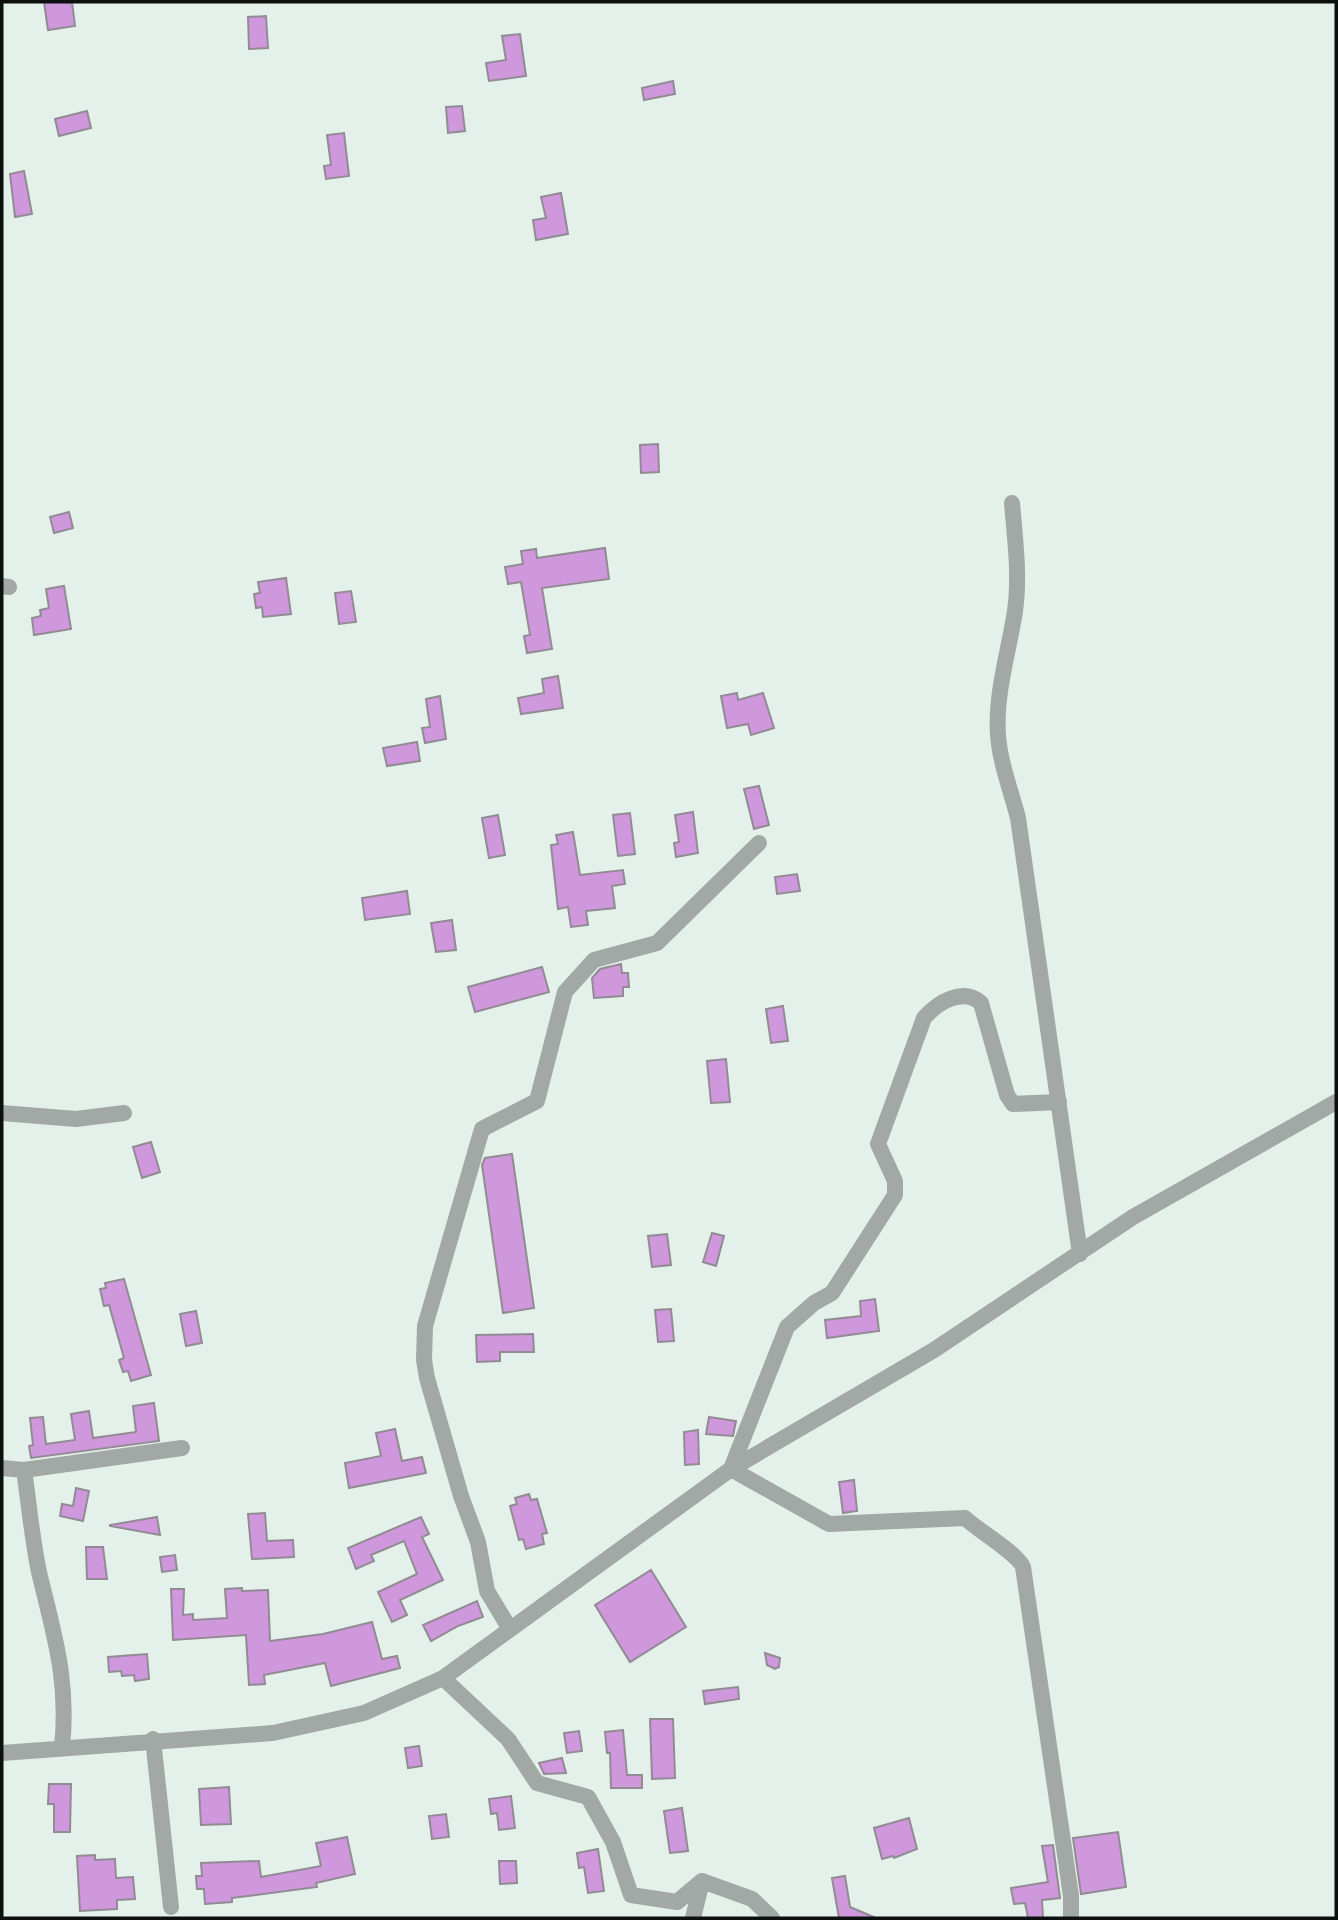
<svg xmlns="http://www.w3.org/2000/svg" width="1338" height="1920" font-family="'Work Sans',sans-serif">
	<rect width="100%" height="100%" fill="#e4f1eb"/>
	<path fill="#cf97dc" stroke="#928b94" stroke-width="2" d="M44,2H72L75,26L48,30Z
		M266,16L268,48L249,49L248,17Z
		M520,34L526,76L489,81L486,63L506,60L502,36Z
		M673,81L675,94L644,100L642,88Z
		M462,106L465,131L448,133L446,107Z
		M87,111L91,128L59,136L55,119Z
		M344,133L349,176L326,179L324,166L331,165L327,135Z
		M24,171L32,214L15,217L10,174Z
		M561,193L568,234L536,240L533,220L546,218L541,197Z
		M658,444L659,472L641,473L640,445Z
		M69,512L73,528L54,533L50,517Z
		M605,548L609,579L542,588L552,649L527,653L524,636L530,635L521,582L508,584L505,567L523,564L521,551L536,549L537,558Z
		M286,578L291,614L263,617L262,607L256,608L254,594L260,593L258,582Z
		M64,586L71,629L34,635L32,618L41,616L40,610L49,608L46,589Z
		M351,591L356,622L339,624L335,593Z
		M558,676L563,708L521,714L518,698L544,693L542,679Z
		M737,693L738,700L763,693L774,728L751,735L748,724L727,728L721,696Z
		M440,696L446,739L425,743L422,728L430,727L426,699Z
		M417,742L420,761L387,766L383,748Z
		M759,786L769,825L754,829L744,789Z
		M693,812L698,853L676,857L674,843L679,842L675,815Z
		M630,813L635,854L618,856L613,815Z
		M498,815L505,855L489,858L482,818Z
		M573,832L580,875L623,870L625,884L612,886L615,908L586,911L588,925L571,927L568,907L558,909L551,845L558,844L556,835Z
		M797,874L800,891L777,894L775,877Z
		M407,891L410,914L365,920L362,898Z
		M452,920L456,950L436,952L431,923Z
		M621,964L622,973H628L629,987H623V996L594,998L592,978L600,969Z
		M542,967L549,992L475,1012L468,987Z
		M783,1006L788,1041L771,1043L766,1009Z
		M726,1059L730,1102L711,1103L707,1061Z
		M151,1142L160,1172L142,1178L133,1147Z
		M512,1154L534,1308L503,1313L482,1165L485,1158Z
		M712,1233L724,1236L716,1266L703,1262Z
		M667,1234L671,1265L652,1267L648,1236Z
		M124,1279L151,1375L131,1381L128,1371L123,1372L119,1360L124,1358L109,1305L104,1306L100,1289L106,1288L105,1283Z
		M875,1299L879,1331L827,1338L825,1320L861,1316L860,1301Z
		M671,1309L674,1341L658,1342L655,1310Z
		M196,1311L202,1343L186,1346L180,1314Z
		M533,1334L534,1352H500V1361L477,1362L476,1335Z
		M154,1403L159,1441L31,1458L29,1446L33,1445L30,1418L43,1417L46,1444L75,1440L71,1414L89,1411L93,1438L136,1432L133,1406Z
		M709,1417L736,1421L733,1436L706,1434Z
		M395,1429L402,1461L422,1457L426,1473L349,1488L345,1463L381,1456L376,1433Z
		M698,1430L699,1464L685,1465L684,1432Z
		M854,1480L857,1511L843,1513L839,1482Z
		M76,1488L89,1491L83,1521L60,1516L62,1504L73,1506Z
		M529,1494L531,1500L537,1499L547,1533L542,1534L544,1544L526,1549L523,1539L519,1540L510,1506L517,1504L515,1498Z
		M265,1513L267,1541L293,1540L294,1557L252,1559L248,1514Z
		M157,1517L160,1535L110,1526V1525Z
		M421,1517L429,1534L422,1537L443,1580L400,1600L407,1615L392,1622L378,1592L417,1574L404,1541L371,1555L374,1561L356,1569L348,1548Z
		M86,1547H103L107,1579H87Z
		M175,1555L177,1570L162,1572L160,1557Z
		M651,1570L686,1627L630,1662L595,1605Z
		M242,1588V1591L268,1590L270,1641L323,1634L372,1622L382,1659L397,1656L400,1668L331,1686L325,1663L264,1675L265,1684L249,1685L246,1635L173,1640L171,1589H184L183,1615L193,1614V1620L227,1618L225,1589Z
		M477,1601L483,1617L458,1626L431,1641L423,1625Z
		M765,1653L780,1658L779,1667L775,1669L767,1665Z
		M147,1654L149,1679L135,1681L134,1675L122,1676L121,1671L109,1672L108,1657Z
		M738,1687L739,1699L705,1704L703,1691Z
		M650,1719H673L675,1778L652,1779Z
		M623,1730L627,1775H642V1788H611L610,1753H607L605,1732Z
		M579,1731L582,1751L567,1753L564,1733Z
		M419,1746L422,1766L408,1768L405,1748Z
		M562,1758L566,1773L544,1774L539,1763Z
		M49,1784H71L70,1832H54V1804H48Z
		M229,1787L231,1824L201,1825L199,1789Z
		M511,1796L515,1828L499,1830L497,1813L491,1814L489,1799Z
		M682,1808L688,1851L670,1853L664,1811Z
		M446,1814L449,1837L432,1839L429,1816Z
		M909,1818L917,1849L894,1858L893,1856L882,1859L874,1828Z
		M1118,1832L1126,1887L1081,1894L1073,1838Z
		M347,1837L355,1874L316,1883L317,1887L232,1898V1902L205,1904L204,1889H197L196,1876H202L201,1863L259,1861L261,1877L321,1866L316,1843Z
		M1053,1845L1060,1898L1042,1900L1043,1918H1028L1025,1903L1014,1904L1011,1888L1048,1882L1042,1846Z
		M598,1849L604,1891L588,1893L584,1867L579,1868L577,1853Z
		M95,1855V1860L115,1859L116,1878L133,1877L135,1899L117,1900V1909L80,1911L77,1856Z
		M499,1861H516L517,1883L500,1884Z
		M845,1876L850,1907L876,1918H839L832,1878Z"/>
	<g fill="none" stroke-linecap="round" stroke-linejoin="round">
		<path stroke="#a2a8a5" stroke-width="16" d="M1012,503C1015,539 1020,576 1015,611C1009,651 995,694 998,735C1000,763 1011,791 1018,818L1080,1254
			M2,586L9,587
			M1059,1102L1013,1104L1007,1095L981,1003C963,987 938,1002 924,1018L878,1144L895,1181V1195L832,1293L814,1303L787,1327L731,1469L829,1524L965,1518C979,1531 1018,1554 1023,1567L1071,1896V1918
			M2,1113L76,1119L124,1113
			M2,1468L24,1470
			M510,1629L487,1591L478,1542L461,1496L427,1378L424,1360L425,1326L482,1129L537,1101L565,992L594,960L657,943L759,843
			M443,1678L508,1739L537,1783L588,1797L613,1842L631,1895L677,1902L702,1881
			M153,1739L171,1907
			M62,1747C69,1680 54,1635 39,1572C32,1539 29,1504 24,1470L182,1448
			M2,1753L273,1733L364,1713L443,1678L731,1469L934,1350L1133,1217L1336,1102
			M702,1881L752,1899L772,1918
			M693,1918L702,1881"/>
	</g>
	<rect width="1338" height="1920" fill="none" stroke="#0c100e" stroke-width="7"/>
</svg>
